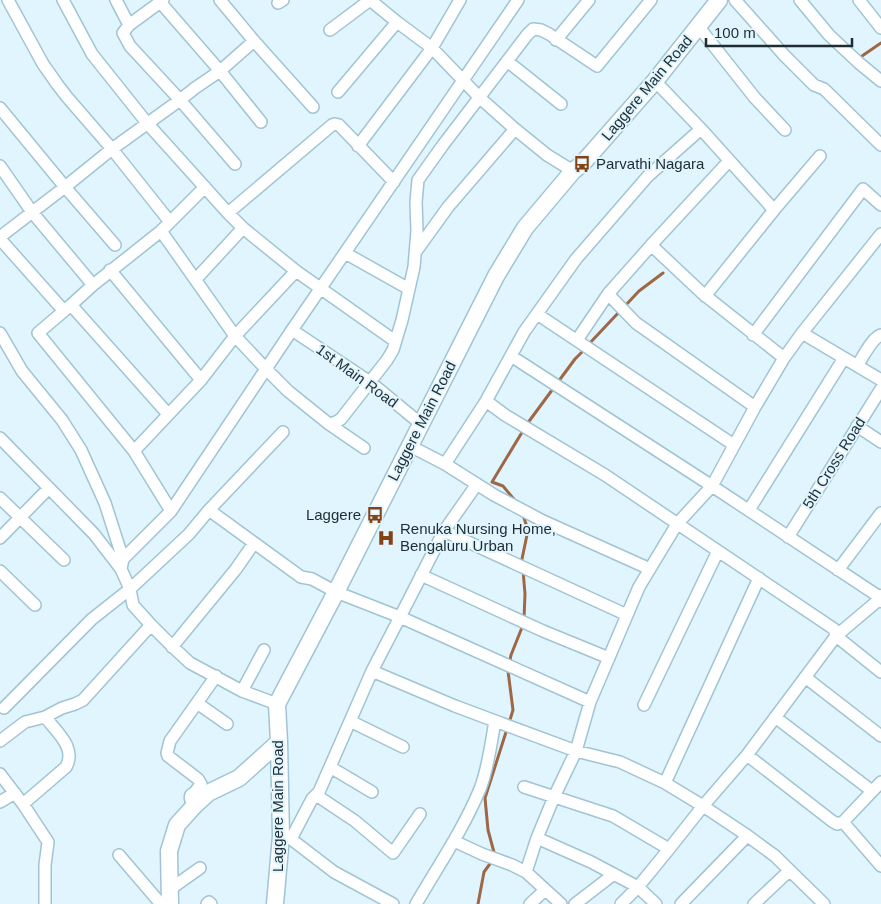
<svg xmlns="http://www.w3.org/2000/svg" width="881" height="904" font-family="Arial,sans-serif">
	<rect width="100%" height="100%" fill="#e0f5fe"/>
	<g fill="none" stroke-linecap="round" stroke-linejoin="round">
		<path stroke="#9e6745" stroke-width="3" d="M862,56L881,43
			M624,307L639,291L663,273
			M588,345L620,311
			M527,424L575,359L584,350
			M517,503L503,486L492,482L524,429
			M522,564V559L528,530L523,515
			M523,570L525,594L524,619
			M509,723L513,710L508,671L511,655L523,625
			M495,856L488,830L485,798L507,729
			M478,904L484,872L492,861"/>
		<g stroke="#a1c4d3" stroke-width="14">
			<path id="street" d="M8,0L43,64L57,84L67,97L112,149L170,222L161,231L235,336L266,369L288,391L329,424L364,448
				M63,0L92,54L147,123L228,213L243,228L296,271L395,341
				M116,0L129,25
				M163,0L129,25L123,33L130,46L180,100L235,164
				M220,0L254,41L313,107
				M370,0L397,22L432,48L480,98L515,129L547,155L573,171
				M735,0L784,55L814,85L824,89L881,145
				M800,0L829,35L859,63L881,81
				M859,0L881,28
				M160,2L220,71L261,122
				M278,3L283,0
				M698,26L755,98L785,130
				M330,30L370,0
				M556,40L589,0
				M507,61L561,104
				M655,81L701,129L774,210
				M338,92L397,22
				M0,108L65,187L115,245
				M358,146L432,48L460,0
				M0,166L32,212L93,285
				M228,213L332,125L335,124L339,125L394,182
				M170,222L205,187
				M161,231L93,285L71,305L38,333L134,451L171,511
				M0,237L65,187L112,149L180,100L195,88L220,71L254,41
				M0,239L64,311
				M651,245L702,293L784,358
				M417,250L448,207L515,129
				M345,253L409,289
				M110,270L201,380
				M196,279L243,228
				M608,294L636,323L755,407
				M705,296L774,210L820,156
				M71,305L168,414
				M537,314L734,445
				M292,330L370,382L421,424
				M0,333L22,371L62,420L81,450L105,503L123,559
				M802,333L881,380
				M753,335L863,189L881,205
				M577,340L608,294L654,242L729,161
				M511,356L712,486L881,598L836,636L747,755L703,806L669,849L638,887L621,904
				M857,366C863,357 872,338 881,335
				M486,401L505,415L605,475L834,629L836,636L881,672
				M329,424L336,422L341,419L387,360L393,350L402,320L414,267L417,231L416,202L418,180L443,145L527,35L533,29L541,30L549,34L597,66L651,0
				M857,426L881,442
				M0,438L94,534L121,569L130,589L133,605L151,625L175,649L190,663L242,691L277,704
				M410,446L445,464L494,495L543,521L650,569
				M134,451L201,380L235,336L296,271
				M445,464L486,401L524,332L576,259L648,176L701,129
				M0,498L64,560
				M209,510L283,432
				M749,510L844,358
				M444,531L627,615
				M788,537L881,389
				M0,538L49,488
				M121,569L123,559L171,511L292,330L518,0
				M838,570L881,513
				M0,571L35,605
				M421,575L543,631L609,658
				M172,647L236,569L254,543
				M372,671L455,706L495,721L576,751L620,762L665,783L703,806L745,834L775,856L824,904
				M805,677L881,736
				M242,691L264,650
				M197,703L227,724
				M644,705L718,551
				M4,708L92,619L130,589L189,534L209,510L301,577L312,579L336,592L400,617L590,702
				M775,717L872,791
				M350,721L403,747
				M0,741L25,722L45,717L62,708L75,704L83,700L151,625
				M747,755L832,821L837,824L843,822L881,782
				M330,767L372,792
				M0,774L23,804L48,842L45,865V904
				M665,783L759,578
				M524,787L613,816L669,849
				M316,795L355,821L393,853L420,814
				M0,802L15,793
				M23,804L66,767C77,748 56,731 45,717
				M195,805C192,802 189,799 191,795L195,792L201,784L198,779L168,756L167,753L170,741L216,676
				M843,822L881,866
				M285,837L291,839L334,872L393,904
				M291,839L312,799L319,792L372,671L400,617L444,531L477,484
				M454,841L482,854L512,865L526,872L561,904
				M119,855L161,904
				M526,872L537,838
				M169,890L200,868
				M207,904L209,902L211,904
				M416,904C438,866 463,830 480,789C488,769 491,743 495,721
				M530,904L545,890
				M575,904L614,874
				M656,904L638,887L591,862L537,838L554,797L576,751L590,702L639,587L677,524L712,486L755,407L784,358L802,333L881,234
				M681,904L747,836
				M754,904L789,871"/>
		</g>
		<g stroke="#a1c4d3" stroke-width="19">
			<path id="secondary" d="M881,598V599
				M170,904L169,851L177,825L195,805L208,793L239,778L279,742
				M275,904L281,836L279,742L277,704L336,592L496,276L525,228L573,171L582,164L655,81L719,0"/>
		</g>
		<use href="#street" stroke="#fff" stroke-width="11"/>
		<use href="#secondary" stroke="#fff" stroke-width="16"/>
	</g>
	<defs>
		<g id="bus-bare" transform="scale(1.35)"><path d="M-5-6H5V4H4V6H2V4H-2V6H-4V4H-5ZM-3.5-4V0h7V-4ZM-3.5 1.2v1.5H-2V1.2ZM2 1.2v1.5H3.5V1.2Z" fill="#854214" stroke="#e0f5fe" stroke-width="2.5" paint-order="stroke"/></g>
		<g id="hospital-bare" transform="scale(1.35)"><path d="M-5-5h3v3.5h4V-5h3V5h-3V1.5h-4V5h-3Z" fill="#854214" stroke="#e0f5fe" stroke-width="2.5" paint-order="stroke"/></g>
	</defs>
	<g fill-rule="evenodd">
		<use href="#bus-bare" x="582" y="164"/>
		<use href="#bus-bare" x="375" y="515"/>
		<use href="#hospital-bare" x="386" y="538"/>
	</g>
	<g text-anchor="middle" stroke-width="4" stroke-linejoin="round" paint-order="stroke">
		<g font-size="15" fill="#1f2d33" stroke="#e0f5fe">
			<text transform="translate(647 88) rotate(-50)" y="5">Laggere Main Road</text>
			<text transform="translate(357 376) rotate(36)" y="5">1st Main Road</text>
			<text transform="translate(422 421) rotate(-63)" y="5">Laggere Main Road</text>
			<text transform="translate(834 463) rotate(-58)" y="5">5th Cross Road</text>
			<text transform="translate(278 806) rotate(-90)" y="5">Laggere Main Road</text>
		</g>
		<g font-size="15" fill="#1f2d33" stroke="#e0f5fe" text-anchor="start">
			<text x="596" y="169">Parvathi Nagara</text>
			<text x="361" y="520" text-anchor="end">Laggere</text>
			<text x="400" y="534">Renuka Nursing Home,<tspan x="400" dy="17">Bengaluru Urban</tspan></text>
		</g>
	</g>
	<path d="M706 38v8h146v-8" fill="none" stroke="#1f2d33" stroke-width="2.5"/>
	<text x="714" y="38" font-size="15" fill="#1f2d33" stroke="#e0f5fe" stroke-width="4" paint-order="stroke">100 m</text>
</svg>
